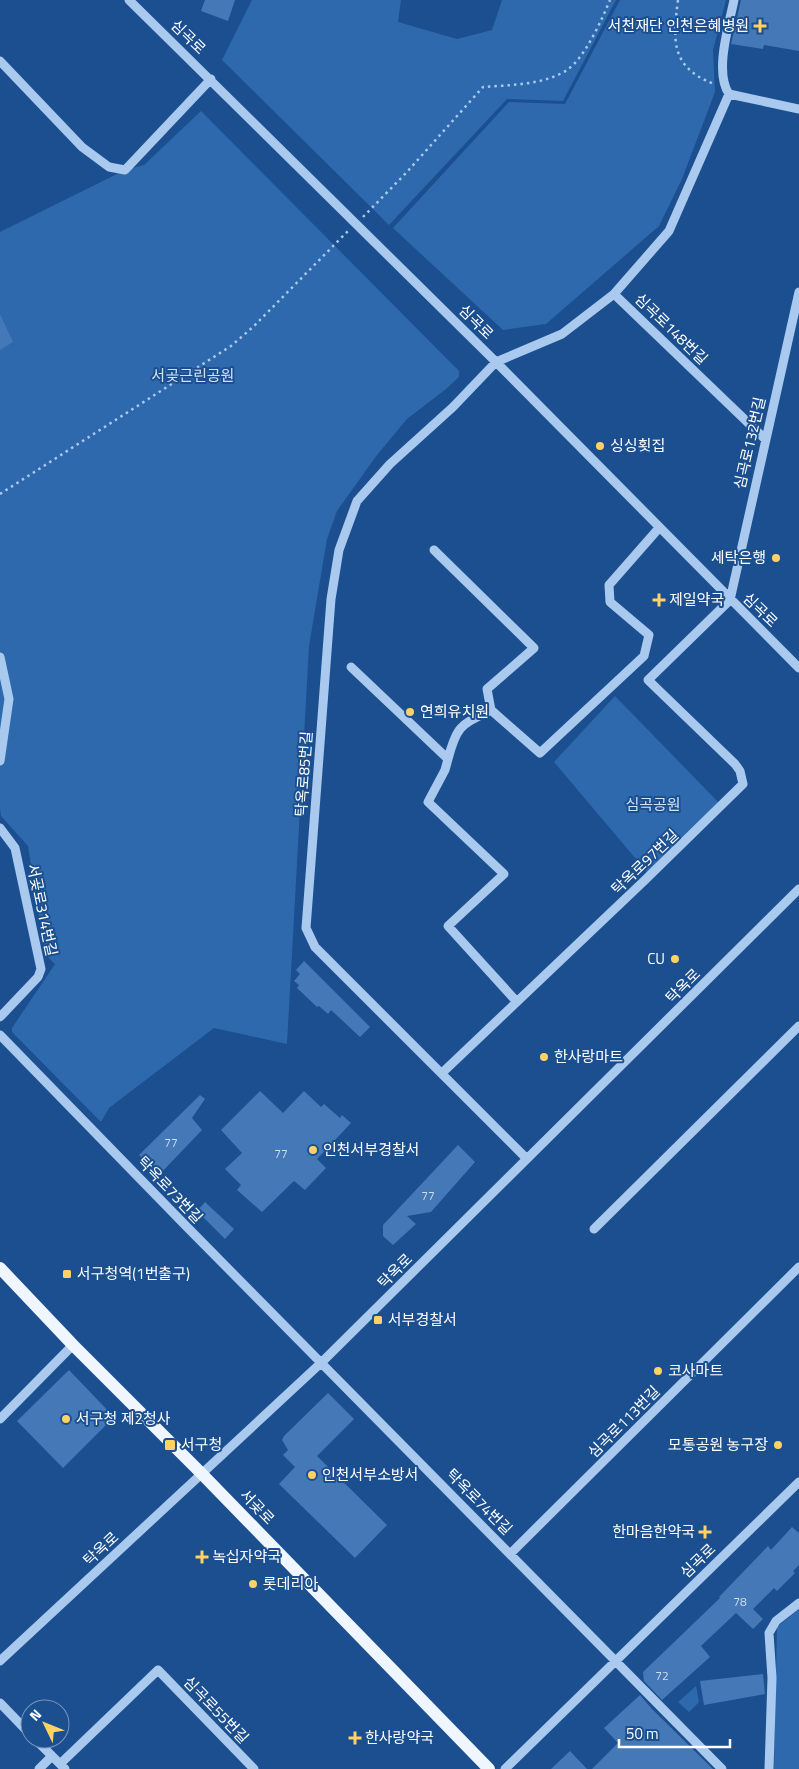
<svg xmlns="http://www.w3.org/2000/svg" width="799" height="1769" font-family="'Titillium Web','Noto Sans KR',sans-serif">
	<rect width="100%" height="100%" fill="#1b4f8f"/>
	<path fill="#2e69ad" d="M252,0H401L398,22L457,39L492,30L502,0H616L563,101L507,99L389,225L222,60Z
		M620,0H726L713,50L715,92L682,179L659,226L546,324L503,330L393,228L509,102L565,104Z
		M201,111L459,371V377L446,389L407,419L377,455L337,511L327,539L309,646L287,1044L214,1028L109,1108L101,1122L12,1032V1028L55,964L45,954L28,846L1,816L0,808V232L125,170L144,165Z
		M615,696L723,807L652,878L554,762Z
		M799,1609V1769H774L777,1627Z
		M696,1686L699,1702L689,1712L678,1702Z"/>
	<path fill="#4478b7" d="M205,0H235L228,21L201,11Z
		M741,0H799V51L764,45L763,49L731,44Z
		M0,314L13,342L0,350Z
		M304,961L370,1027L360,1037L331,1010L328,1014L319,1006L317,1007L297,988L299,985L294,981L300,974L296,970Z
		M260,1091L283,1113L304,1091L321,1107L324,1104L340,1118L342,1115L351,1123L317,1159L326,1168L305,1190L294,1181L262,1212L237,1190L241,1185L225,1169L242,1153L221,1130Z
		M200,1095L205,1099L192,1118L202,1130L159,1175L139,1155Z
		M458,1145L475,1162L431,1212L407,1216L416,1224L393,1245L383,1236V1225Z
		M205,1202L234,1229L225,1239L197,1211Z
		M69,1370L114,1417L63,1468L17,1421Z
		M328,1393L354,1419L317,1456L387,1525L355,1558L279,1484L295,1467L283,1455L288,1450L282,1440L284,1436Z
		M792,1527L799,1533V1565L793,1571L795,1573L777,1591L774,1588L753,1609L763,1619L753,1629L736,1613L701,1646L710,1657L662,1700L644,1681L643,1672L720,1598L719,1597L768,1546L771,1550Z
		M763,1674L765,1694L704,1705L700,1681Z
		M640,1695L652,1709L713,1769H592L618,1743L604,1728Z
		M570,1751L587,1769H551Z"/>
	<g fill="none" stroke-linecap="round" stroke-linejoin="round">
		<path stroke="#a9c9ee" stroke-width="2.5" stroke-dasharray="2.5 4" stroke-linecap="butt" d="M678,0C673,40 670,67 714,84
			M363,217L406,173L483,87C510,85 544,85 567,70C585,58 602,19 610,0
			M0,494L231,346L253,327L348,231"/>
		<path stroke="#a9c9ee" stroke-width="9" d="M129,0L496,362L799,668
			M734,0C729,25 714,72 729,94L799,109
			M0,61L82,147L109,167L125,170L211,79
			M614,294L765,439
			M434,550L534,648L487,689L491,710L540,753L644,656L649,635L610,602L609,585L659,528
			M0,657L9,699L0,761
			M351,667L448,759L445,770L428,802L504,874L448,926L517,1002
			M448,759C457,725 461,725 491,710
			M0,828L15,848L41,969L38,977L0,1017
			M0,1035L187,1227L722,1769
			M442,1073L645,880L743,784L740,771L735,764L648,680L730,600L799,292
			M527,1159L315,947L306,928L331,599L339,550L357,501L390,464L453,407L496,362L562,334L614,294L669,231L729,94
			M594,1229L799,1026
			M0,1419L73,1345
			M510,1554L799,1267
			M0,1661L322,1362L799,889
			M0,1703L30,1734
			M35,1739L65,1769
			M60,1764L158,1670L254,1769
			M39,1769L52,1756
			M505,1769L799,1482
			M769,1769L772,1678L769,1633L776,1621L799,1603"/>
		<path stroke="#f0f6ff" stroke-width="12" d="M0,1268L73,1345L202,1474L489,1769"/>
	</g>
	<g fill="#ffd166" stroke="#1b4f8f" stroke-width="2">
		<path d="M757.5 18.5h5v5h5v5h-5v5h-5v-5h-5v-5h5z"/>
		<circle cx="600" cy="446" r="5"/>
		<circle cx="776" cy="558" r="5"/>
		<path d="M656.5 592.5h5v5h5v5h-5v5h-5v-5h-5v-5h5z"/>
		<circle cx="410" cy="712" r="5"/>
		<circle cx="675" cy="959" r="5"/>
		<circle cx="544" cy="1057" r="5"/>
		<circle cx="313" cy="1150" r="5"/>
		<rect x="62" y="1269" width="10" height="10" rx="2.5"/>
		<rect x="373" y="1315" width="10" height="10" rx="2.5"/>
		<circle cx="658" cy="1371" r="5"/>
		<circle cx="66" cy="1419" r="5"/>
		<rect x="164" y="1439" width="12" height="12" rx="2.5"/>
		<circle cx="778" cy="1445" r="5"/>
		<circle cx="312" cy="1475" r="5"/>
		<path d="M702.5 1524.5h5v5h5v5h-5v5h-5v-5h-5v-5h5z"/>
		<path d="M199.5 1549.5h5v5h5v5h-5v5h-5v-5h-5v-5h5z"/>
		<circle cx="253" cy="1584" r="5"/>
		<path d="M352.5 1730.5h5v5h5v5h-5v5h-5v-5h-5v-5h5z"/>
	</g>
	<g text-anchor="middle" stroke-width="4" stroke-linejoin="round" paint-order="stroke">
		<g font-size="12" fill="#d0dded">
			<text x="171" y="1147">77</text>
			<text x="281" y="1158">77</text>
			<text x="428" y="1200">77</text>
			<text x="740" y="1606">78</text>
			<text x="662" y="1680">72</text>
		</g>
		<g font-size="15" fill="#fff" stroke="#1b4f8f" text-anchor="start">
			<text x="749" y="31" text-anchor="end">서천재단 인천은혜병원</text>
			<text x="610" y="451">싱싱횟집</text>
			<text x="766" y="563" text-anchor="end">세탁은행</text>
			<text x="669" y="605">제일약국</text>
			<text x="420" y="717">연희유치원</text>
			<text x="665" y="964" text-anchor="end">CU</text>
			<text x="554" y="1062">한사랑마트</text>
			<text x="323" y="1155">인천서부경찰서</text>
			<text x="77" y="1279">서구청역(1번출구)</text>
			<text x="388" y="1325">서부경찰서</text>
			<text x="668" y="1376">코사마트</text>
			<text x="76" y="1424">서구청 제2청사</text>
			<text x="181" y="1450">서구청</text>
			<text x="768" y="1450" text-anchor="end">모통공원 농구장</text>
			<text x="322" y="1480">인천서부소방서</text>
			<text x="695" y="1537" text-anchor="end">한마음한약국</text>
			<text x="212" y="1562">녹십자약국</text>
			<text x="263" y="1589">롯데리아</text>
			<text x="365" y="1743">한사랑약국</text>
		</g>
		<g font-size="15" fill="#fff" stroke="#1b4f8f">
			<text transform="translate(188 37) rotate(44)" y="5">심곡로</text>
			<text transform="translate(476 322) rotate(45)" y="5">심곡로</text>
			<text transform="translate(671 329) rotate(44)" y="5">심곡로148번길</text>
			<text transform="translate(750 443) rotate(-77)" y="5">심곡로132번길</text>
			<text transform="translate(760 610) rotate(44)" y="5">심곡로</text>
			<text transform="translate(304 774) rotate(-86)" y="5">탁옥로85번길</text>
			<text transform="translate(645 862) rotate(-44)" y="5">탁옥로97번길</text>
			<text transform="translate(42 910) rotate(78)" y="5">서곶로314번길</text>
			<text transform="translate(683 986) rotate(-45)" y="5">탁옥로</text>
			<text transform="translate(170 1190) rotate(46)" y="5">탁옥로73번길</text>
			<text transform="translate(395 1271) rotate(-45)" y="5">탁옥로</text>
			<text transform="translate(624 1422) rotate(-45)" y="5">심곡로113번길</text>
			<text transform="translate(479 1502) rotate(45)" y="5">탁옥로74번길</text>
			<text transform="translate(257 1507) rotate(46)" y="5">서곶로</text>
			<text transform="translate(101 1549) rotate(-43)" y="5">탁옥로</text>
			<text transform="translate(698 1561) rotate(-44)" y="5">심곡로</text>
			<text transform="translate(216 1710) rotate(46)" y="5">심곡로55번길</text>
		</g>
		<g font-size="15" fill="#cfe3fa" stroke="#1b4f8f">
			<text x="193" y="381">서곶근린공원</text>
			<text x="653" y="810">심곡공원</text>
		</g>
	</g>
	<g transform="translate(45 1724) rotate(313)"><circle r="24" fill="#1b4f8f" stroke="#7695bc"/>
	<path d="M0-4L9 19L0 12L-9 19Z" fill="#ffd166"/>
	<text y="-8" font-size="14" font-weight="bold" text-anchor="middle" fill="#ffffff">N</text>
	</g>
	<path d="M619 1739v8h111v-8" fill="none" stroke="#ffffff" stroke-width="2.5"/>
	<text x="626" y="1739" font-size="15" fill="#ffffff" stroke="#1b4f8f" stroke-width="4" paint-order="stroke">50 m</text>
</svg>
